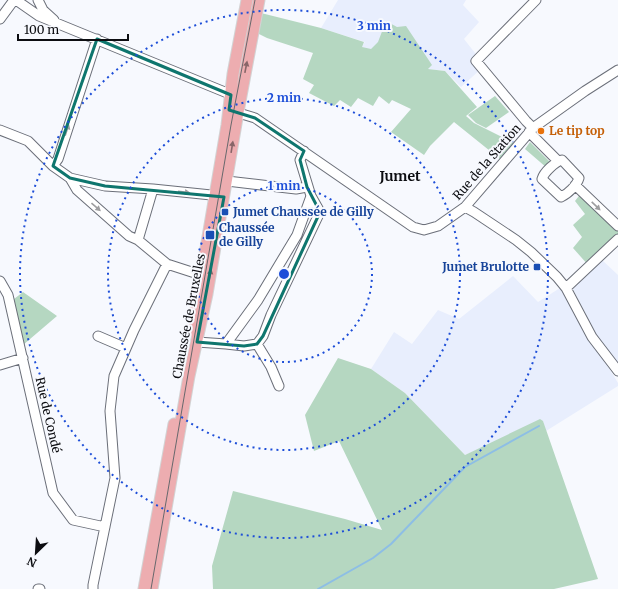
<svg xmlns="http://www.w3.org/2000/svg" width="618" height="589" font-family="Merriweather,serif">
	<rect width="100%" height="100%" fill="#f7f9fe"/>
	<path fill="#e8eefd" d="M338,0H466L463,5L479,22L464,39L479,58L482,68L461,87L445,71L428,69L361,47L365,42L321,28Z
		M602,260L618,275V363L595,333L573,289Z
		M513,276L538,302L560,288L618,383V386L546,431L543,421L465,455L405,393L371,369L394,332L412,344L438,310L459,319Z"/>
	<path fill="#b5d7c1" d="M261,13L321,28L364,42L362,47L371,49L378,42L386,21L397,27L406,26L432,65L428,69L445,71L477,107L466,116L474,123L514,143L500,159L454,122L430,146L424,155L391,132L411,109L392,100L389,104L379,96L373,106L358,98L351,107L340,100L334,106L309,93L314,85L303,79L313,53L267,38L257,33Z
		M495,96L509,112L486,128L476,123L468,115Z
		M530,142L552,164L547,168L525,149Z
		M582,192L618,226V239L589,266L573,248L582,237L573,225L585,214L575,201Z
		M23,292L57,316L23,345L14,299Z
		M338,358L371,369L405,393L465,455L540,419L543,421L598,579L554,589H213L212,566L233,491L345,519L382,530L339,441L314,451L305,415Z"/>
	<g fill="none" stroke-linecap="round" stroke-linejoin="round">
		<path stroke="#8dbee5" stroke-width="2" d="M318,589L373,558L391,544L465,467L539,426"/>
		<g stroke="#6b6f79" stroke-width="11">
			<path id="minor" d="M16,0L39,16L237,97
				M38,0L43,10L54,20
				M0,19L14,0
				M232,111L255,118L413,227L424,230L438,226L465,207L533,128L585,91L618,70
				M533,128L526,121L476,61L536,0
				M0,130L28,141L53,166L70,178L105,186L153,189L221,196
				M529,132L558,161
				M562,160L579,178C577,185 568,194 561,197L542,179C544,172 555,162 562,160Z
				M53,166L58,159L97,39
				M70,178L77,190L129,236L138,240L167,264L201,275
				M227,181L296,189L307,187
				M575,185L618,226
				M465,207L474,212L516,240L531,252L557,277L566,288L592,337L618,371
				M138,240L153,189
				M0,281L8,295L53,493L73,520L105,527
				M566,288L618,239
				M98,336L126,348
				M197,342L226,344L258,300L297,235L311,196L300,160L304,151
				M226,344L244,346L257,344L271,367L279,386
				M257,344L263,336L271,315L320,212L311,196
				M0,365L23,358
				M38,589H40
				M93,589V585L115,478L110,411L114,376L134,330L167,264"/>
		</g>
		<g stroke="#d3d3d4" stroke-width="13">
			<path id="major" d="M192,331L227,125L233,74L247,0
				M144,589L174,424
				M152,589L189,376L207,294L238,112L259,0"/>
		</g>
		<use href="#minor" stroke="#fff" stroke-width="9"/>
		<use href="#major" stroke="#edadb0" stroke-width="11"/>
		<path stroke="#67686c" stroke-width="1" d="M151,589L231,125L255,0"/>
	</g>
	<defs><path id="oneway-solid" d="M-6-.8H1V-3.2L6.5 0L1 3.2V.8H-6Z"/></defs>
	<g fill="#886568">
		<use href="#oneway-solid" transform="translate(246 67) rotate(-79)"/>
		<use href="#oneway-solid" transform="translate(232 147) rotate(-81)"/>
		<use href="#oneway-solid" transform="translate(210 275) rotate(-80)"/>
	</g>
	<g fill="#9e9ea0">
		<use href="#oneway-solid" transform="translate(67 130) rotate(-72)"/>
		<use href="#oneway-solid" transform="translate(184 192) rotate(6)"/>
		<use href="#oneway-solid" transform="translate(596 206) rotate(44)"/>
		<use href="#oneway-solid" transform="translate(96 207) rotate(41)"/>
	</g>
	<path fill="none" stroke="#0f766e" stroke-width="3" stroke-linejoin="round" d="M97,39L231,95L229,110L255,118L304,151L300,160L307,187L320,212L263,336L257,344L244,346L197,342L224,197L105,186L70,178L53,166Z"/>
	<g fill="none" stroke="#1d4ed8" stroke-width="2" stroke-dasharray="2 4">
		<circle cx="284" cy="274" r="88"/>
		<circle cx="284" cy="274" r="176"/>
		<circle cx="284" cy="274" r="264"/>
	</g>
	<circle fill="#e8710a" stroke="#f7f9fe" stroke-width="1.5" cx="541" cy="131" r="4"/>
	<g fill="#1a4fb4" stroke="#f7f9fe" stroke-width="1.5">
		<rect x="221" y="208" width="8" height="8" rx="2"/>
		<rect x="205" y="230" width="10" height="10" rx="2"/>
		<rect x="533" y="263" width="8" height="8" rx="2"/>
	</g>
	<g text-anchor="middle" stroke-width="4" stroke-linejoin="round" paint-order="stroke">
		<g font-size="12" font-weight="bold" fill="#c56008" stroke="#f7f9fe" text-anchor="start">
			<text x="549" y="135">Le tip top</text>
		</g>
		<g font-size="12" fill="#0c0d11" stroke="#f7f9fe">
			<text transform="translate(487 162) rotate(-49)" y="4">Rue de la Station</text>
			<text transform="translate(189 316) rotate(-79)" y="4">Chaussée de Bruxelles</text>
			<text transform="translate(48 415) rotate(77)" y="4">Rue de Condé</text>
		</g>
		<g font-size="12" font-weight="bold" fill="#164399" stroke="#f7f9fe" text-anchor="start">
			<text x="233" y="216">Jumet Chaussée de Gilly</text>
			<text x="219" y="232">Chaussée<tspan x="219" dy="14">de Gilly</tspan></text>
			<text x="529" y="271" text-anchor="end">Jumet Brulotte</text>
		</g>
		<g font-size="14" font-weight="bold" fill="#0c0d11" stroke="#f7f9fe">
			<text x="400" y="181">Jumet</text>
		</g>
	</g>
	<circle cx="284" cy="274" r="6" fill="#1d4ed8" stroke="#f7f9fe" stroke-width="2"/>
	<g font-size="12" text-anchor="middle" font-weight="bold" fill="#1d4ed8" stroke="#f7f9fe" stroke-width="4" stroke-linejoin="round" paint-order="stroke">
		<text x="374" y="30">3 min</text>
		<text x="284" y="102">2 min</text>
		<text x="284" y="190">1 min</text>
	</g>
	<g transform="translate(36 553) rotate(205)" stroke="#f7f9fe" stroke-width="3" paint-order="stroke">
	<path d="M0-3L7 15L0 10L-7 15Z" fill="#0c0d11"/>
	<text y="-6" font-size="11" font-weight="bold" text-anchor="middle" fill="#0c0d11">N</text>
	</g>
	<path d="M18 34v6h110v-6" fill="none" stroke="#0c0d11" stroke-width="2"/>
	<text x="24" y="34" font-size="12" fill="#0c0d11" stroke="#f7f9fe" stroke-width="3" paint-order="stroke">100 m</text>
</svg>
